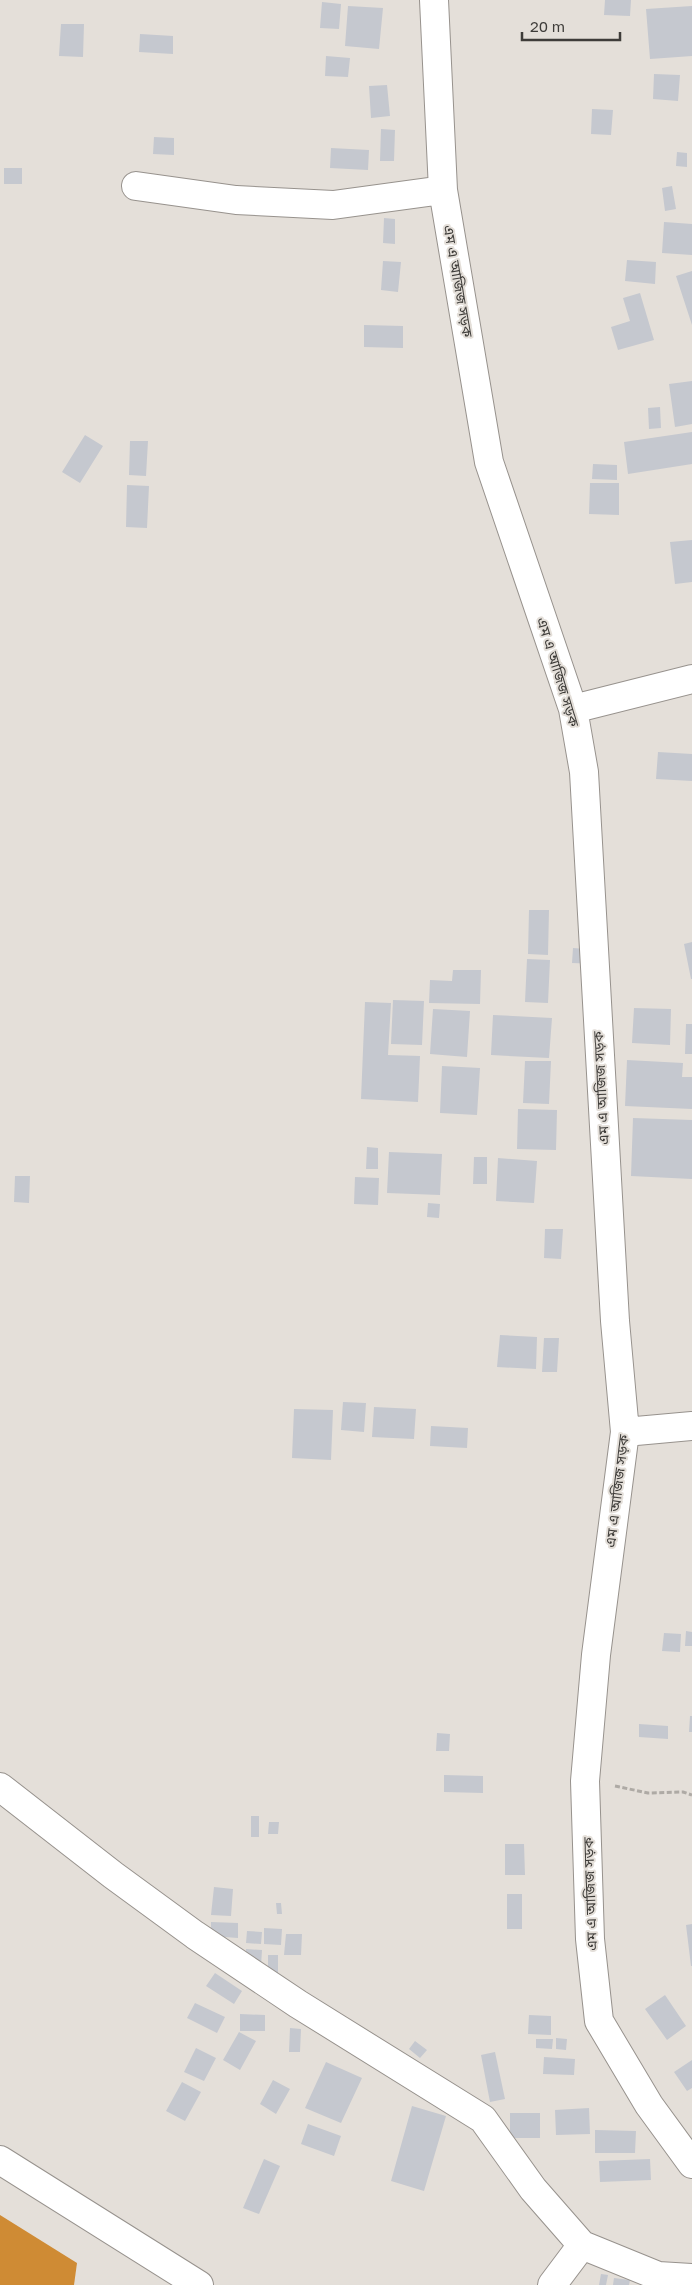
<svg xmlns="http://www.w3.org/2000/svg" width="692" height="2285" font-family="'Golos Text','Noto Sans Bengali',sans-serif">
	<rect width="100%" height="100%" fill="#e4dfd9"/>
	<path fill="#cf8b34" d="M0,2215L77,2263L74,2285H0Z"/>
	<path fill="#c5c8cf" d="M605,0H631L630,16L604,15Z
		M322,2L341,4L339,29L320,28Z
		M348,6L383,8L379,49L345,46Z
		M692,6V56L650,59L646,9Z
		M61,24H84L83,57L59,56Z
		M140,34L173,36V54L139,52Z
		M326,56L350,58L348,77L325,76Z
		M654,74L680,75L678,101L653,99Z
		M387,85L390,116L371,118L369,86Z
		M592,109L613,110L611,135L591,134Z
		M381,129L395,130L394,161H380Z
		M154,137L174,138V155L153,154Z
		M331,148L369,150L368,170L330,168Z
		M677,152L687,153V167L676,166Z
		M4,168H22V184H4Z
		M672,186L676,209L665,211L662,188Z
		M384,218L395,219V244L383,243Z
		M664,222L692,224V255L662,253Z
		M627,260L656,262L655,284L625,281Z
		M383,261L401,262L398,292L381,290Z
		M692,271V325L676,276Z
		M640,293L654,340L618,350L611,327L630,321L623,298Z
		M364,325L403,326V348L364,347Z
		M692,381V424L675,427L669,384Z
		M660,407L661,428L649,429L648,408Z
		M692,432V464L628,474L624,442Z
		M85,435L103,446L80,483L62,472Z
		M130,441H148L146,476L129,475Z
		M593,464L617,465V480L592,479Z
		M590,483H619V515L589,514Z
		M127,485L149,486L147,528L126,527Z
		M692,540V582L675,584L670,542Z
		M658,752L692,754V781L656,779Z
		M529,910H549L548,955L528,954Z
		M692,942V979H691L684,944Z
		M573,948L599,950L598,964L572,963Z
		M527,959L550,960L548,1003L525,1002Z
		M453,970H481L480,1004L429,1003L430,980L452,981Z
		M393,1000L424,1001L422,1045L391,1044Z
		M365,1002L391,1003L388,1055L420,1056L418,1102L361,1099Z
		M634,1008L671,1009L670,1045L632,1043Z
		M433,1009L470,1011L467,1057L430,1054Z
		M493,1015L552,1018L549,1058L491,1055Z
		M686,1024H692V1054H685Z
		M627,1060L683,1063L682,1077H692V1109L625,1106Z
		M525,1061H551L549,1104L523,1103Z
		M442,1066L480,1068L477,1115L440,1113Z
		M518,1109L557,1110L556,1150L517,1149Z
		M633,1118L692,1120V1179L631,1176Z
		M367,1147L378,1148V1169H366Z
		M389,1152L442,1154L440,1195L387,1193Z
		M474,1157H487V1184H473Z
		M498,1158L537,1161L534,1203L496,1201Z
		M15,1176H30L29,1203L14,1202Z
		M355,1177L379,1178L378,1205L354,1204Z
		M428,1203L440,1204L439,1218L427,1217Z
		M545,1229H563L561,1259L544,1258Z
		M500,1335L537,1337L536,1369L497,1367Z
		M544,1338H559L557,1372H542Z
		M343,1402L366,1403L364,1432L341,1430Z
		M374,1407L416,1409L414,1439L372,1437Z
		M294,1409L333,1410L331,1460L292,1458Z
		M431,1426L468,1428L467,1448L430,1446Z
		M686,1631L692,1632V1646H685Z
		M664,1633L681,1634L680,1652L662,1651Z
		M690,1716H692V1732H689Z
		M639,1724L668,1726V1739L639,1737Z
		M437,1733L450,1734L449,1751H436Z
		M444,1775L483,1776V1793L444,1792Z
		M251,1816H259V1837H251Z
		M269,1822H279L278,1834H268Z
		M505,1844H524L525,1875H505Z
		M214,1887L233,1889L231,1916L211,1915Z
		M507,1894H522V1929H507Z
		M276,1903H281L282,1914H277Z
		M211,1922L238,1923V1938L211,1936Z
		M692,1924V1966H691L686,1925Z
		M264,1928L282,1929L281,1945L264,1944Z
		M247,1931L262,1932L261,1944L246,1943Z
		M286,1934H302L301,1955H284Z
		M246,1949L262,1950L261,1966H246Z
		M268,1955H278V1976H268Z
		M215,1973L242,1991L234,2004L206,1986Z
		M665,1995L686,2026L667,2040L645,2009Z
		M195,2003L225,2017L217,2033L187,2018Z
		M240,2014L265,2015V2031H240Z
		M529,2015L551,2016V2035L528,2034Z
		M290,2028L301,2029L300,2052H289Z
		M239,2032L256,2041L240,2070L223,2060Z
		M556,2038L567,2039L566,2050L556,2049Z
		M536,2039H553L552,2049L536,2048Z
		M415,2041L427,2050L420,2058L409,2049Z
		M196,2048L216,2058L204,2081L184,2072Z
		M495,2052L505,2099L490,2102L481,2055Z
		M544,2057L575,2059L574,2075L543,2074Z
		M692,2060V2088L687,2091L674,2072Z
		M326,2062L362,2078L341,2123L305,2108Z
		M273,2080L290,2089L276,2114L260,2104Z
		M182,2082L201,2092L185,2121L166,2111Z
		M412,2106L446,2116L424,2191L391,2181Z
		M589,2108L590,2134L556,2135L555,2110Z
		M510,2113H540V2138H510Z
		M308,2124L341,2136L334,2156L301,2144Z
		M595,2130L636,2131L635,2153H595Z
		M264,2159L280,2166L259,2214L243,2208Z
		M650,2159L651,2180L600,2182L599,2161Z
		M601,2274L608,2275L606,2285H599Z
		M614,2278L630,2280L629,2285H613Z"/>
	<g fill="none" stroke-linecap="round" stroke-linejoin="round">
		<g stroke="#97928d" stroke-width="30">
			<path id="street" d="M434,0L443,190L489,462L573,709L584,772L615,1321L625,1432L596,1655L585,1781L590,1939L599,2021L649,2105L692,2164
				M136,186L236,200L333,205L443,190
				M573,709L692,679
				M625,1432L692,1426
				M0,1787L113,1875L195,1935L298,2004L483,2119L533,2189L582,2245L658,2276L692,2278
				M0,2160L199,2285
				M552,2285L582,2245"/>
		</g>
		<path stroke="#aeaaa5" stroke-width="3" stroke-dasharray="5 2.5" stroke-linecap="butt" d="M615,1786L648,1793L683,1792L692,1795"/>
		<use href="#street" stroke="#fff" stroke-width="28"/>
	</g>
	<g text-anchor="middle" stroke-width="4" stroke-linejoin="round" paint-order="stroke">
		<g font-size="14" fill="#3e3c39" stroke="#e4dfd9">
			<text transform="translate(458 281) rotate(80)" y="5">এম এ আজিজ সড়ক</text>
			<text transform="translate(558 672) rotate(73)" y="5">এম এ আজিজ সড়ক</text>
			<text transform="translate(601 1088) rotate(-93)" y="5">এম এ আজিজ সড়ক</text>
			<text transform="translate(617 1491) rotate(-83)" y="5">এম এ আজিজ সড়ক</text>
			<text transform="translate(590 1894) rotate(-92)" y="5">এম এ আজিজ সড়ক</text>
		</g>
	</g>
	<path d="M522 32v8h98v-8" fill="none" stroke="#3e3c39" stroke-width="2.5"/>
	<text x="530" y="32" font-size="15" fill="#3e3c39" stroke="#e4dfd9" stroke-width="4" paint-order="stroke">20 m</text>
</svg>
